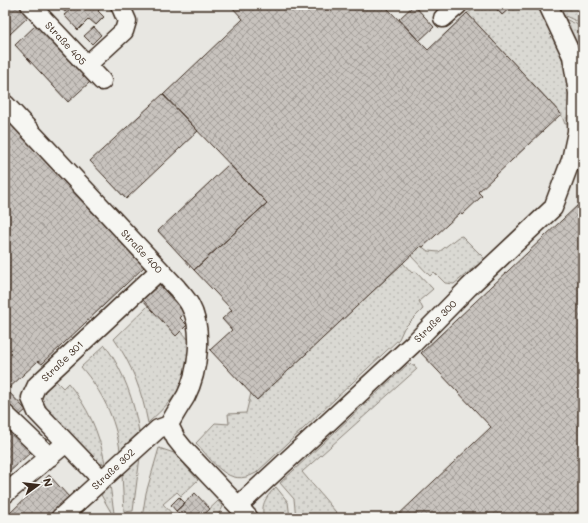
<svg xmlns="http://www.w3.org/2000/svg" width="588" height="523" font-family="Mali,sans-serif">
	<defs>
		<pattern id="grass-dots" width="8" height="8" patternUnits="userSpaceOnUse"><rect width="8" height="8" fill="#dad9d3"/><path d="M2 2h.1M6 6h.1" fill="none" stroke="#bcbab5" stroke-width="1.8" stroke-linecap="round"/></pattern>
		<pattern id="building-cross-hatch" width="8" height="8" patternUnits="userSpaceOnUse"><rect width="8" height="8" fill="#c8c3be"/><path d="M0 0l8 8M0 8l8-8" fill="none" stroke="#a49f9a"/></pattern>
	</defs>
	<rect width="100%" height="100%" fill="#f6f6f2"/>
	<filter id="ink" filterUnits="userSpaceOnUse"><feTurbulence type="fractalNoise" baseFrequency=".025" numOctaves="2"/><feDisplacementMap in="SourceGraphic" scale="8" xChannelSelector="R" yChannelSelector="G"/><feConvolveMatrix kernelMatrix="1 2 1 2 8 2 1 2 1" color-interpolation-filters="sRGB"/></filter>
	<g filter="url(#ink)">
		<path fill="#e8e7e2" d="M5,5H583V518H5Z"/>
		<path fill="url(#grass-dots)" stroke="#8a8278" d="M487,5H493L502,15L513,5H537C559,49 574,72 567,124H565L561,114L467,13L482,6L485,10L488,6Z
			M558,5H578L583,24L563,15Z
			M565,19L583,27V67L575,40Z
			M462,236L486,260L480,267L476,266L454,284L445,283L434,272L430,276L411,256L421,246L428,251L439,252L458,237Z
			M403,263L412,273L415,270L433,289L419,301L423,309L404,328L399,339L256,473C228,489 213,461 196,443L215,423L229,424L228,414L246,413L251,393L257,400Z
			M148,306L181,331L189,340C189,383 178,395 148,423C142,392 132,364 114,339Z
			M105,345C124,372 134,400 139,432L120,450C115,418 102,391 81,367Z
			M408,364L414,365L417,369L302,472L341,518H296L294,499L280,483Z
			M54,379L63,388L68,383C88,407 99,432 105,463L101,464L95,463L42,404L41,393Z
			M159,448L174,453L198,480L181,496L177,492L163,504L176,518H142L146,493Z
			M140,457L133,511L124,512L122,474Z
			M110,485L114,513L112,514L100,493Z
			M276,487L288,502L290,518H264C260,504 267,496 276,487Z
			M218,501L223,507L216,518H200Z"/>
		<path fill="url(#building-cross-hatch)" stroke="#3b2a1e" d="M5,5H18L29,16L9,35L5,30Z
			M69,5L71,7L65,12L58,6Z
			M76,5H104L98,11L104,17L96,25L89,19L78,30L64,15Z
			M230,5H384L428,50L467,13L561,114L478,192L482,196L462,215L460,213L423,247L421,246L257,400L210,350L232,330L222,319L232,310L194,270L267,203L163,95L243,19Z
			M414,5L434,27L419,41L399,19Z
			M493,5H513L502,15Z
			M37,24L90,82L68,102L15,45Z
			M94,27L101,35L92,44L84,36Z
			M163,94L198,131L126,199L90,161Z
			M5,118L144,267L42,364L38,361L7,390L26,410L18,417L5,403Z
			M229,164L267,203L194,270L158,231Z
			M579,204L583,208V506L570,518H395L491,427L421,353Z
			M158,283L185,313L180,318L187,325L176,336L141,298Z
			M5,422L32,451L5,476Z
			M49,475L69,497L47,518H5Z
			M195,493L210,509L200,518H182L176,511Z
			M179,497L185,503L176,511L171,505Z"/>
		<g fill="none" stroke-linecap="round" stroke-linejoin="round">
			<g stroke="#3b2a1e" stroke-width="21">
				<path id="minor" d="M30,5L102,81
					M443,18L458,5
					M87,65L124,31L127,21L120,5
					M5,104L177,288C181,293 187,299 190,305C204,330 198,372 186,396C180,406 174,415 169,425
					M5,414L50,457
					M169,425L176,439L184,449L238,506L414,343L469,287L553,208L571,160L577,132L578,93L572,56L548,5
					M102,480L37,412L31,398L37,385L160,270
					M5,494L66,443
					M238,506L249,518
					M60,518L158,429L169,425"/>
			</g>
			<use href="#minor" stroke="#f6f6f2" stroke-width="18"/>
		</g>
	</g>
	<g text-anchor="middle" stroke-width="4" stroke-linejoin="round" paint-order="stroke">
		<g font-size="10" fill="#3b2a1e" stroke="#f6f6f2">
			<text transform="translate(66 43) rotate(47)" y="4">Straße 405</text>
			<text transform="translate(142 251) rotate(47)" y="4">Straße 400</text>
			<text transform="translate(435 321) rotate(-45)" y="4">Straße 300</text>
			<text transform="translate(62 361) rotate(-44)" y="4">Straße 301</text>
			<text transform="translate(113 469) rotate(-43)" y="4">Straße 302</text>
		</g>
	</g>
	<rect width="588" height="523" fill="none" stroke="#f6f6f2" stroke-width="20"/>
	<rect x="10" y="10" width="568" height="503" fill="none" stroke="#3b2a1e" stroke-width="1.5" filter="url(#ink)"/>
	<g transform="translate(38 485) rotate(75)" stroke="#f6f6f2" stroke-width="3" paint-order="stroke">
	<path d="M0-3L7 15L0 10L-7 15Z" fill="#3b2a1e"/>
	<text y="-6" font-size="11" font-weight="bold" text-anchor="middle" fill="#3b2a1e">N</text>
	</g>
</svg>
